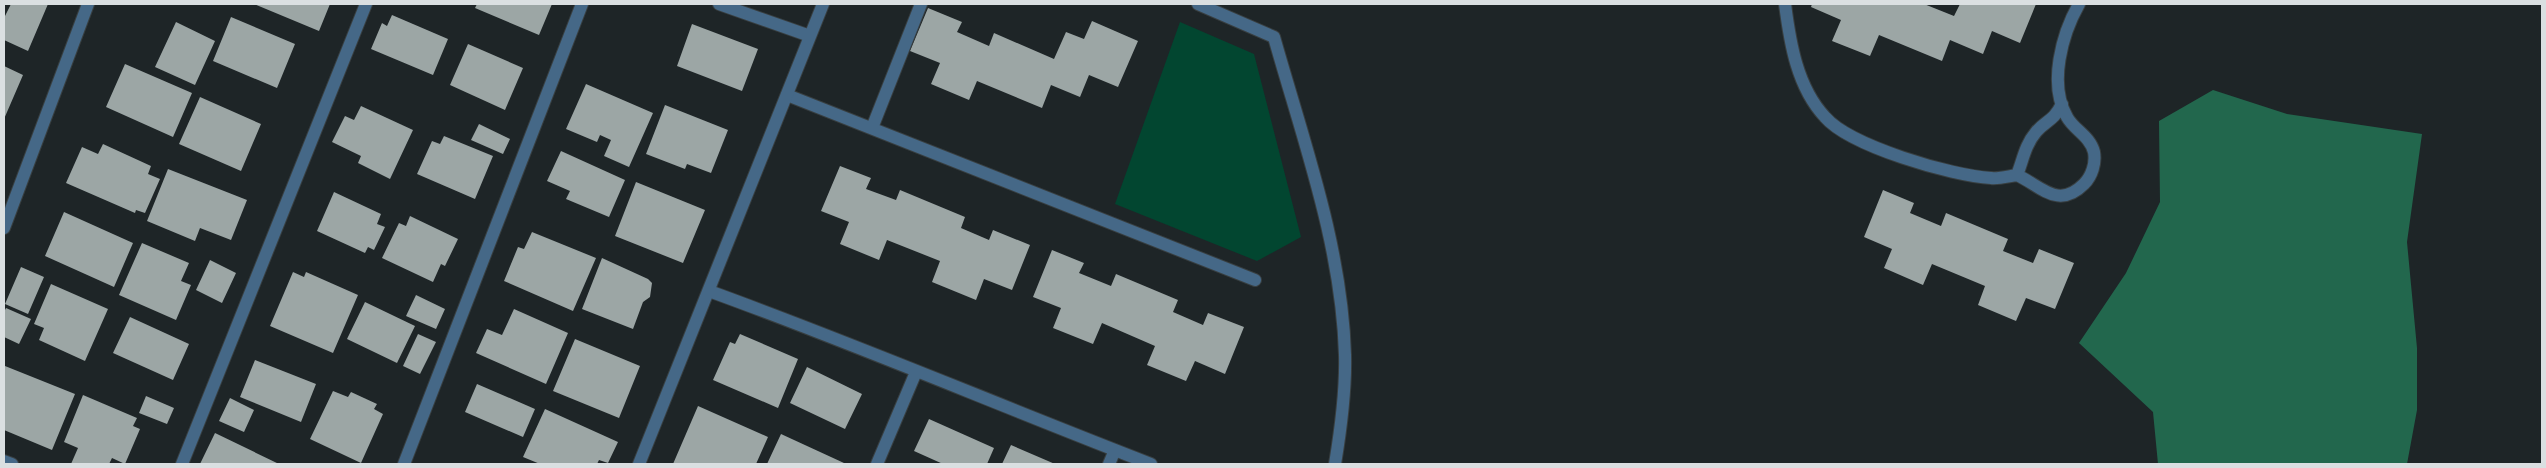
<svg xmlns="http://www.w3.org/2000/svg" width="2546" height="468" font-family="Ubuntu,sans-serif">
	<rect width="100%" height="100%" fill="#1e2527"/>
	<path fill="#024630" d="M1180,22L1254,54L1301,237L1257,261L1115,204Z"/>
	<path fill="#22674d" d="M2213,90L2287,114L2422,134L2407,242L2417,348V410L2407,464H2158L2153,412L2079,343L2126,273L2160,202L2159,121Z"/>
	<path fill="#9ca6a5" d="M11,4H48L28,51L4,40V18Z
		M254,4H330L319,31Z
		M477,4H552L539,35L475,8Z
		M1812,4H1924L1954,16L1960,4H2036L2020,43L1992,31L1983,54L1950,40L1942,61L1879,35L1870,56L1832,41L1841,20L1811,7Z
		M928,8L962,22L957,32L989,46L994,33L1054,59L1066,32L1084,39L1092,21L1138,41L1118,87L1089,75L1080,97L1051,85L1042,108L977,81L969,100L931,84L940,63L910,51Z
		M392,15L448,39L433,75L371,49L382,23L387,26Z
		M231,17L295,44L277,88L213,61Z
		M176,22L215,41L195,85L155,67Z
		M692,24L758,49L742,91L677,66Z
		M468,44L523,68L505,110L450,85Z
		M125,64L192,93L173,137L106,107Z
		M4,66L23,75L4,119Z
		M586,84L653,113L629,167L604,156L611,140L600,135L597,142L566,129Z
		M200,97L261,124L241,171L179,144Z
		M665,105L728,130L711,173L687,164L685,169L646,154Z
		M361,106L413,130L390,179L358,163L361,156L332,142L345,116L354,120Z
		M479,124L510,139L503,154L471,140Z
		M444,136L493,156L475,199L417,174L432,141L440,144Z
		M103,144L151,166L148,174L160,179L145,213L136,210L135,213L66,183L82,147L98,154Z
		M561,151L625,180L609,217L566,199L570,191L547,181Z
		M840,166L871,178L866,189L896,200L900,190L965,217L961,228L989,240L993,230L1030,245L1012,290L984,279L976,300L932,282L940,261L887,240L879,260L840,244L849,222L821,211Z
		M168,169L247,200L231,240L200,228L195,241L147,221Z
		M636,182L705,210L683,263L615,236Z
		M1883,190L1914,203L1910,213L1941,226L1946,213L2008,239L2003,251L2033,263L2039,249L2074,263L2055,309L2026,298L2016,321L1978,305L1985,286L1932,264L1923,285L1884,268L1892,249L1864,237Z
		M334,192L381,214L377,224L385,227L374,250L368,247L365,253L317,231Z
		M64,212L133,243L114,287L45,256Z
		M410,216L458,239L445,266L441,264L433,282L382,258L399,223L406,226Z
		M532,232L596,258L573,311L504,281L518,247L524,249Z
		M142,243L189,263L181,281L191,285L176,320L119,295Z
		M1052,250L1084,263L1079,273L1111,286L1116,274L1178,300L1173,312L1203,325L1208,313L1244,327L1225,374L1195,361L1186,381L1147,365L1155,346L1102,323L1093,344L1053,328L1061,308L1033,297Z
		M602,258L648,279L652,283L650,297L643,302L633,329L582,309Z
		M210,260L236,273L222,303L196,290Z
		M21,267L44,277L28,314L5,304Z
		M293,272L304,277L306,272L358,295L333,353L270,326Z
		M51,284L108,309L85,361L39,340L44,328L34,324Z
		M416,295L445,309L436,329L406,316Z
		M365,302L415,326L397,363L347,339Z
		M6,308L31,319L19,344L4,337V312Z
		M514,309L568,333L546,384L476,353L487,329L502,335Z
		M130,317L189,344L173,380L113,353Z
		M418,334L436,342L420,374L403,366Z
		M740,334L798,359L778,408L713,380L730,342L735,344Z
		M575,339L640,366L619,418L553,391Z
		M255,360L316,384L301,422L240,397Z
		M5,366L75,394L52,450L4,430Z
		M807,367L862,394L845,429L790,403Z
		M477,384L535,409L523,437L465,412Z
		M333,391L348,397L351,392L377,404L374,409L383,414L361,463L310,439Z
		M83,395L137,418L133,426L140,429L125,464L112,458L109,464H71L78,448L64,442Z
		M146,396L174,408L167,424L139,413Z
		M230,398L254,410L244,432L219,421Z
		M698,406L768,437L756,464H673Z
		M545,409L618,442L608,463L599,460L597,464H540L523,457Z
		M929,419L994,448L987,464H943L914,451Z
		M215,433L279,464H200Z
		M781,434L844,463L843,464H767Z
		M1011,445L1055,464H1002Z"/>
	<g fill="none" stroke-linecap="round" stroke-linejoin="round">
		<g stroke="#383f41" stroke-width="14">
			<path id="service" d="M1198,4L1274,37C1303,140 1342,246 1345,355C1346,392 1341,428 1335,464
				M1785,4C1790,43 1797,87 1825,117C1850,146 1952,176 1991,178C1999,179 2009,176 2017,175
				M787,95L1255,280
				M2062,104C2053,122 2046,120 2036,132C2025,145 2023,160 2017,175C2041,186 2058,210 2084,184C2092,176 2096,163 2094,152C2090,136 2074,130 2067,117C2048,84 2062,34 2079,4
				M872,128L921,4"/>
		</g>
		<g stroke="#383f41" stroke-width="14">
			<path id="minor" d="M719,4L810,36
				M709,291C858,345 1003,407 1151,464
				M4,461L12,464
				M182,464L366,4
				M404,464L582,4
				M639,464L823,4
				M877,464L916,372
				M1109,464L1115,450"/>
		</g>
		<g stroke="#383f41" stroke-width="14">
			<path id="tertiary" d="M4,228L88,4"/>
		</g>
		<use href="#service" stroke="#456887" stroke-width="12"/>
		<use href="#minor" stroke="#456887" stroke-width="12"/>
		<use href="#tertiary" stroke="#456887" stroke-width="12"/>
	</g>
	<rect width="2546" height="468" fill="none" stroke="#dadfe1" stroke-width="10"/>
</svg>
